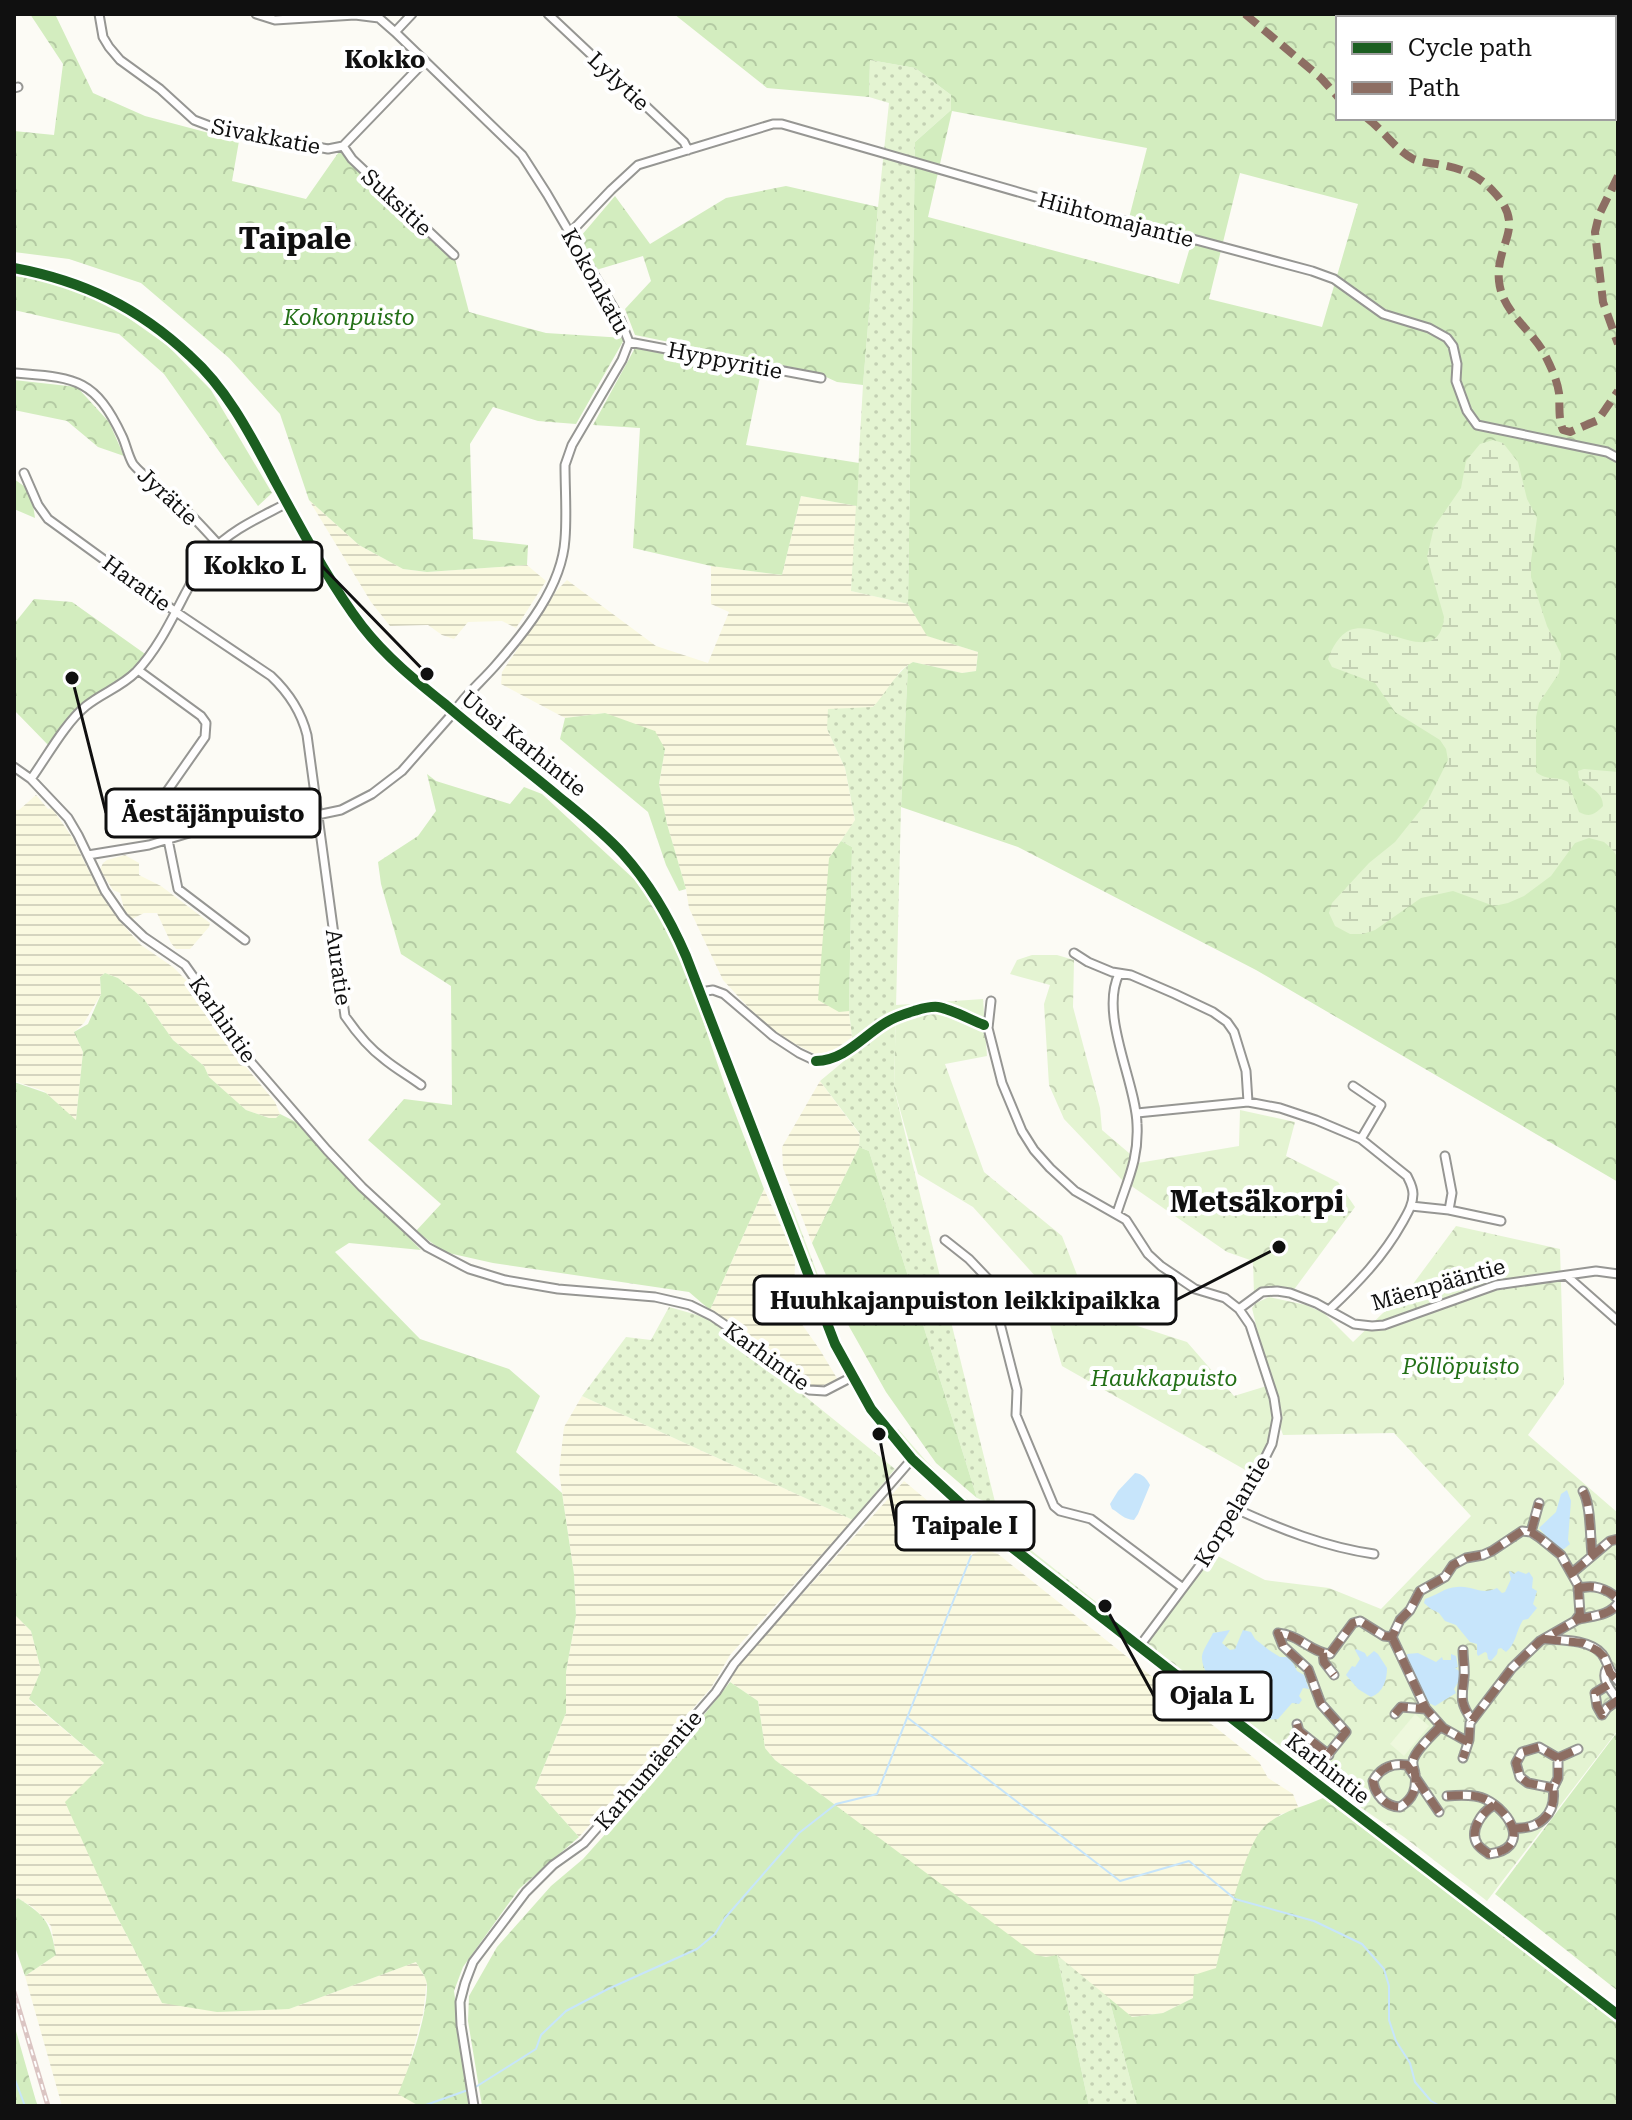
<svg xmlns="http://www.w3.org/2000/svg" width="1632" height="2120" font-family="'Roboto Serif',serif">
	<defs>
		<pattern id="farmland-rules" width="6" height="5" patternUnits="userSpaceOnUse" patternTransform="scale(2)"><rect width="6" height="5" fill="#faf9e0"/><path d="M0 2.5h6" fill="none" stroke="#d5d4bf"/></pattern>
		<pattern id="grass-dots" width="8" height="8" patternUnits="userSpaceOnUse" patternTransform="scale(2)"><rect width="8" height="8" fill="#e4f4d2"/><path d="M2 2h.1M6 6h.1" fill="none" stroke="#c3d0b3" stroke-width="1.8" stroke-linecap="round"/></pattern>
		<pattern id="forest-crowns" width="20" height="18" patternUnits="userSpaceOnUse" patternTransform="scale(2)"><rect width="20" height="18" fill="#d3edbf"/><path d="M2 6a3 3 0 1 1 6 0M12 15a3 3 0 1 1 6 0" fill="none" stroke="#b4caa3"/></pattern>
		<pattern id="wetland-marsh" width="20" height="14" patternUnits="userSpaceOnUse" patternTransform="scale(2)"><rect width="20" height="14" fill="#e4f4d2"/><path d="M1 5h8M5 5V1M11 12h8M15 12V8" fill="none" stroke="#c3d0b3"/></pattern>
		<pattern id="park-crowns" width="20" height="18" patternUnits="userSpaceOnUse" patternTransform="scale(2)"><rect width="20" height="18" fill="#e4f4d2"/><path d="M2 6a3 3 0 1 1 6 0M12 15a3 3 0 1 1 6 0" fill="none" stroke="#c3d0b3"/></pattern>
	</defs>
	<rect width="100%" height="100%" fill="#fcfbf5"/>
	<path fill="url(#farmland-rules)" d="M801,496L857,506L851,591L908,604L928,636L978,652L976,671L962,673L913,662L901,670L885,695L873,707L827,729L845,768L855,821L829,858L839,1011H849L852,1037L833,1051L815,1054L791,1042L760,1020L723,980L689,908L686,889L667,824L659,784L665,749L605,713L565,718L501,684L502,672L557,590L567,580L656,646L708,663L729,612L711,604V566L782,575Z
		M309,500L359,545L403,569L427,572L527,565L546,581L516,628L502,621L468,622L454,639L442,635L428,625L390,626L371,602Z
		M36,795L48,809L52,808L72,837L100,893L117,918L141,945L173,967L189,983L203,1003L211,1017L212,1026L275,1102L280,1114L276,1118H269L246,1110L229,1095L209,1077L204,1066L173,1040L144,999L118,978L105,973L100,977L101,994L84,1023L74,1032L83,1052L76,1121L44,1091L14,1081V810H19Z
		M125,855L139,863V875L161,886L210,923L209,927L190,949H176L171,943L157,913H144L130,920L126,917L120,893L113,890L100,870L103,863L107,860Z
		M820,1081L860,1135L859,1147L812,1243L783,1168L782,1147Z
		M764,1189L795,1257L794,1313L820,1350L838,1380L815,1388L803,1382L710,1310Z
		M582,1396L853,1520L730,1655L711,1688L579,1837L535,1788L566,1713V1672L576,1616L574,1574L559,1472L564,1427Z
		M904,1481L976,1541L971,1555L984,1549L998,1554L1259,1762L1268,1778L1293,1794L1299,1809L1281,1814L1262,1829L1251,1848L1216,1968L1193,1998L1163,2013L1132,2017L1046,1957L1036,1956L775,1760L765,1748L758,1701L730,1682L736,1668Z
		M14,1614L31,1631L41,1670L29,1700L104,1763L66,1802L111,1905L162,2003L289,2009L416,1962L427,1981L423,2014L406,2076L399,2093L419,2106H62L25,1976L56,1955L51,1926L34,1908L18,1898L14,1901Z"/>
	<path fill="url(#grass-dots)" d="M870,60L915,68L951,95V110L915,142L908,604L851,591L863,385L878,207L889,103L869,97Z
		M908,665L901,807L894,1088L996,1506L977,1498L869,1151L859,1147L860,1134L820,1081L856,1051L852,1037L849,1011L852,847L841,841L855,820L845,768L827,729L828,709L873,707C885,694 894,676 908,665Z
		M768,1158L794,1212L835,1320L833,1322L825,1310Z
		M669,1307L708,1318L895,1469L853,1520L582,1396L626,1337L651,1340Z
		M898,1429L927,1462L953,1488L1100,1605C1078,1599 1058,1579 1039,1565C987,1524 937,1482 893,1433Z
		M1057,1955L1109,1998L1137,2106H1089Z"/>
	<path fill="url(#forest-crowns)" fill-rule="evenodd" d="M30,14H55L93,93L145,116L239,141L232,181L306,199L343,146L454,255L469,312L546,333L625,338L576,424L538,421L493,407L470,444L473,539L528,545L527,565L427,572L403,569L359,545L309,500L280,414L229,358L141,283L69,259L14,252V131L54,135L63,64Z
		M674,14H1618V1182L1256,970L1018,847L901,807L908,665L913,662L962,673L976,671L978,652L927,636L908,604L915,142L951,110V95L915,68L870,60L869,97L767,88ZM1338,18H1614V118H1338ZM952,111L1147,148L1129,218L1194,234L1179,284L928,217ZM1240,173L1358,204L1322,327L1209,299Z
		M786,186L878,207L863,385L837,382L815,372L635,335L625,309L651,281L643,256L596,270L581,236L615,196L650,244L726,198Z
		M14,276L45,280L103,300L168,346L211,390L272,493L258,506L164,374L119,334L14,310Z
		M635,348L761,372L746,445L859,463L857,506L801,496L782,575L711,566L633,548L640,428L593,425Z
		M14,380L77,387L109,422L124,456L98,447L67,421L14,410Z
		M14,479L31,491L35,518L14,509Z
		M34,599L72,602L148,656L138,670L86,706L52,749L14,710V624Z
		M605,713L655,731L665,749L659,784L667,824L686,889L679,891L666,865L648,812L560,739L565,718Z
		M427,774L436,781L510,804L524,787L542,794L635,880L659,914L680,959L694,994L727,1092L764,1189L710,1310L689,1292L493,1263L444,1252L416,1231L441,1204L368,1140L404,1099L452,1105L451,986L401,954L381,884L378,862L418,836L436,811Z
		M841,841L852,847L849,1011L839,1012L818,1000L829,858Z
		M105,973L118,978L144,999L173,1040L204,1066L209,1077L246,1110L269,1118H276L280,1114L296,1122L421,1250L349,1243L335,1252L420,1339L509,1369L540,1396L516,1452L562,1493L574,1574L576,1616L566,1672V1713L535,1788L579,1837L519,1889L463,1967L454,1991L470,2106H419L398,2094C410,2066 428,2014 427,1984C426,1977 420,1969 416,1962L289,2009L217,2012L162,2003L111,1905L65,1802L104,1763L29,1699L41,1670L31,1631L14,1614V1082L46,1093L76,1120L83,1052L74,1032L88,1024L101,994L100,977Z
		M859,1147L869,1151L977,1498L936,1463L886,1392L846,1321L812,1243Z
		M730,1682L758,1701L765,1748L775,1760L1036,1955L1046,1957L1057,1955L1089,2106H482L468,2021L469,1996L497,1947L551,1886L583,1859L643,1792Z
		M1618,1731V1991L1495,1894Z
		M1323,1798L1618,2024V2106H1137L1109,1998L1132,2017L1163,2013L1193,1998L1194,1975L1216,1968C1224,1937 1243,1849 1263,1828C1278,1812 1303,1807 1323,1798Z
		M18,1898C47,1917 50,1922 56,1955L25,1976L14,1944V1901Z
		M14,2024L36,2101L38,2106H14Z"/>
	<path fill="url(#wetland-marsh)" d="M1493,440L1503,443L1518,462L1527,499L1537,518L1531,561V577L1547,626L1561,654L1559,673L1539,703L1536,717V772C1549,782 1555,775 1568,782L1579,812C1590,818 1595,814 1603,806C1603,791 1588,787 1579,778L1578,771L1584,769L1618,772V858L1612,849L1604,842L1589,838L1575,843L1551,876L1524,896L1508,903L1494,906L1453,891L1421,898L1375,930L1363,934H1350L1335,926L1329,913L1332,903L1369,863L1395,842L1427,802L1448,760L1446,749L1440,740L1395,712L1375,683L1332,667L1328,659C1332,648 1339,635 1350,630C1380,618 1439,672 1444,617L1427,557L1434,527L1461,488L1466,461L1480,444Z"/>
	<path fill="url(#park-crowns)" d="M1032,955H1057L1074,960L1073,1007L1100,1108L1102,1130L1136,1159L1123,1181L1064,1119L1049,1085L1044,1004L1050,985L1010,974L1017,960Z
		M983,999L987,1056L945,1064L984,1172L1062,1236L1091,1311L1187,1342L1234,1396L1270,1385L1252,1308L1256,1303L1269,1297L1306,1305L1324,1313L1353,1342L1413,1284L1456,1226L1560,1249L1564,1384L1528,1435L1618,1513V1730L1487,1901L1404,1837L1243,1727L1139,1648L1208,1551L1265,1580L1329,1588L1381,1609L1471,1516L1394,1433L1283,1435L1278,1420L1272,1444L1256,1476L1062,1366L1036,1277L973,1207L918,1174L894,1088L896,1005Z
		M1240,1110L1295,1122L1286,1156L1338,1182L1355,1207L1293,1291L1254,1294L1253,1261L1227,1252L1130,1185L1138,1163L1239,1146Z"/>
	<path fill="#eef8dd" d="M1415,1714L1429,1726L1404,1756L1390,1744Z"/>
	<path fill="#c7e5fb" d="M1135,1473C1143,1474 1146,1478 1150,1485L1138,1514L1134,1520C1123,1519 1121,1514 1112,1509L1110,1504L1118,1491Z
		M1567,1490L1571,1501L1568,1540L1570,1544L1564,1549H1561L1551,1542L1539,1528L1556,1512L1561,1494Z
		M1510,1571L1514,1574L1518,1571L1526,1574L1529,1572L1533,1578L1532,1588L1537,1591L1533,1604L1537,1608L1528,1619L1523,1620C1516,1631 1516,1644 1506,1652L1501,1648L1498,1649L1497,1654L1491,1661L1488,1659L1487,1653L1485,1652L1478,1656L1477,1654V1644L1470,1642L1456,1625L1445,1621L1439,1613L1431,1609L1424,1603L1425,1599C1436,1596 1445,1587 1457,1587C1473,1585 1480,1596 1497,1588L1502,1593L1505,1592L1511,1579L1509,1572Z
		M1230,1630L1222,1643L1230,1650L1235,1649L1243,1630L1251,1632L1255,1639L1269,1650L1280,1657H1287L1293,1663L1297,1671L1304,1675L1309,1689L1303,1688L1299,1696L1302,1700L1299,1704L1292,1703L1278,1719L1260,1720C1243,1707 1200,1681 1202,1656C1203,1649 1210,1640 1213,1633Z
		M1356,1649L1365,1653L1367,1657L1374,1651L1378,1654L1387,1668C1387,1680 1383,1693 1371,1697L1358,1689L1346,1675L1352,1666L1355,1667L1360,1659L1355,1650Z
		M1418,1653L1436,1662L1442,1657L1443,1660H1451V1654L1456,1656L1458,1667L1455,1668L1459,1671L1461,1678L1454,1689L1456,1693L1435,1706L1429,1703L1408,1661L1407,1654Z"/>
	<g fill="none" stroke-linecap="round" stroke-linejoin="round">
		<path stroke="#c7e5fb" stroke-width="2" d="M908,1718L1120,1881L1189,1861L1235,1899L1314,1921L1362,1944L1384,1969L1389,1986V2020L1396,2041L1410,2063L1415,2082L1431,2101L1440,2106
			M14,2077L25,2106
			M474,2088L536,2049L541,2035L566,2011L608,1989L697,1949L715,1934L725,1918L799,1833L836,1804L877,1794L971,1556
			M423,2106L468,2090"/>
		<g stroke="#969693" stroke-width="11">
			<path id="minor" d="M99,14L103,37L109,47L120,60L160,89L194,120L215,128L328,149L343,146
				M548,14L684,142L688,150
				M395,32L412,14
				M14,88L18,87
				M343,146L352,159L454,255
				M343,146L425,61
				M569,234L611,190L638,165L773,124H782L1039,198L1312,271L1334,279L1383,314L1429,328L1447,338L1453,346L1457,364L1456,381L1467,411L1477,425L1607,452L1618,458
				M629,342L821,378
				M14,373C73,378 94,376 122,436C126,444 128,456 133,464C142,476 169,494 180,505C194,517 206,531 219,545
				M24,473L38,505L48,519L176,612L271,676C289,693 301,711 307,735L345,1016C356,1032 369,1048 384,1059C396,1069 409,1076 421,1085
				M138,670L201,716L206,723L205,737L163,797L162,810L178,889L245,940
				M14,767L31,779L68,818L78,835L105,891L123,917L144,937L185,965L214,1006L237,1046L327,1150L362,1187L427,1247L469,1269L505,1280L558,1289L655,1297L690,1305L712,1316L731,1329L809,1390L825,1391L852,1377
				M31,779C46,758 66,722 86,706C102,693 121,687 136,672C157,650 171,621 185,594C193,580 199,565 210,553C230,530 261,517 287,503
				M88,855L149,845L229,821L298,819L341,810L372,794L402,771L454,712C465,695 481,682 495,666C525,632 562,587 565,539C567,515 565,490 565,465L572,445L622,360L629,342L620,319L547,194L522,155L395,32L379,18L355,15L275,20L256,14
				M1074,953L1088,962L1112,972L1131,975L1175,994L1213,1012L1227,1022L1234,1032L1246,1071L1248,1102
				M700,992L713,990L724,994L773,1036L799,1053L816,1061
				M991,1001L988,1028L1002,1083L1022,1131L1034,1150L1050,1168L1075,1191L1126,1220L1148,1254L1161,1266L1195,1289L1225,1298L1239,1309L1250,1325L1274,1398L1277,1418L1272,1444L1256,1476L1198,1568L1139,1647
				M1353,1086L1381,1105L1361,1139
				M1137,1113L1248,1102L1280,1108L1316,1120L1361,1139L1407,1176C1410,1182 1413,1187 1413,1194C1413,1205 1407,1214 1402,1223C1383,1257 1357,1284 1329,1310
				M1445,1156L1452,1193L1449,1210
				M1411,1206L1449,1210L1501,1221
				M1117,1213C1127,1181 1139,1160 1137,1124C1136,1082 1099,1015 1119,974
				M945,1240L969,1259L989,1280L1017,1390L1016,1415L1054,1506L1060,1511L1091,1519L1183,1588
				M1567,1276L1618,1321
				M1239,1309L1262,1292L1277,1291L1290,1293L1316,1303L1354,1324L1372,1326L1384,1325L1496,1285L1596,1271L1618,1274
				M1583,1491C1591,1505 1590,1536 1592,1554
				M1236,1509C1280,1529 1325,1547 1374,1554
				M1531,1532L1539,1503
				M1572,1573L1610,1541L1618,1539
				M1578,1589C1592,1584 1607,1588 1618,1599
				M1576,1620C1590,1616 1610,1616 1618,1603
				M1392,1637L1426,1709L1443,1728L1468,1742
				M1547,1639C1564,1640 1590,1640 1602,1654C1609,1663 1607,1670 1618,1681
				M1463,1650C1463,1659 1465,1668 1464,1677C1462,1697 1459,1702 1472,1720
				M1323,1653L1324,1662L1334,1675
				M1607,1668C1600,1679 1611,1690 1618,1700
				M1608,1685L1595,1693L1597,1706L1602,1715L1607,1708L1618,1700
				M1395,1714L1401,1707L1426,1709
				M1297,1724L1299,1731L1329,1755
				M1558,1758L1578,1749
				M1309,1778L1346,1732L1321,1704L1308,1669L1283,1646L1278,1633C1300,1635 1310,1652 1330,1654L1353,1623L1360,1621L1384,1636L1392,1637L1400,1620L1410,1610L1420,1591L1445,1577L1453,1565L1466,1558L1483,1555L1492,1551L1522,1531L1531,1532L1540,1538L1561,1555L1578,1585L1580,1614L1575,1621L1540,1641L1512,1668L1470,1723L1469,1740L1463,1758
				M1447,1796C1459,1795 1474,1794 1485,1799C1512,1812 1531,1849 1489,1854C1485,1851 1481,1849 1478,1845C1468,1831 1482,1812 1494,1805
				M1439,1812L1407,1765C1393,1763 1381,1767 1373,1781C1375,1795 1386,1807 1400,1807C1413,1799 1417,1789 1415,1774C1415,1770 1412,1766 1413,1761C1414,1752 1434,1733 1441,1726
				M1513,1828C1538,1830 1557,1815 1553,1788L1558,1778V1758L1539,1747L1522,1752L1516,1763L1520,1777L1528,1783L1553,1788
				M474,2106L461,2025L460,2002L465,1983L473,1962L526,1892L553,1865L584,1843L716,1692L734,1664L912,1459"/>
		</g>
		<g stroke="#969693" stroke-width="13">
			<path id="tertiary" d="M14,268C83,281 138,307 190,356C228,390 251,436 275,481C302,530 328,581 362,626C386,657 416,681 446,705C483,737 522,766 559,797C581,815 604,833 623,854C650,884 670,919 686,956L835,1344L871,1409L912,1459L987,1528L1243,1727L1618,2015"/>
		</g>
		<use href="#minor" stroke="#fffefe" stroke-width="7"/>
		<use href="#tertiary" stroke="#fffefe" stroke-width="9"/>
		<g stroke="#dbc5c3" stroke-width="5">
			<path id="rail" d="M14,1992L48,2106"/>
		</g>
		<use href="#rail" stroke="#fff" stroke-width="2" stroke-dasharray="6" stroke-linecap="butt"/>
		<path stroke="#8d6e63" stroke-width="8" stroke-dasharray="16 8" stroke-linecap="butt" d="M1245,14L1321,78L1338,97
			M1367,118C1383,130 1395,149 1413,159C1421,162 1429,163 1437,164C1459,168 1475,173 1491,189C1529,227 1495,242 1499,281C1502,312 1530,328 1544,353C1550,365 1557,379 1559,393C1560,406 1558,418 1563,430L1570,432L1598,420L1618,391
			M1618,176L1599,215L1595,232L1603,302L1618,344
			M1583,1491C1591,1505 1590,1536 1592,1554
			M1531,1532L1539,1503
			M1572,1573L1610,1541L1618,1539
			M1578,1589C1592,1584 1607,1588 1618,1599
			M1576,1620C1590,1616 1610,1616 1618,1603
			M1392,1637L1426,1709L1443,1728L1468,1742
			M1545,1639L1583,1643L1598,1651L1604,1657L1610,1673L1618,1681
			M1463,1650C1463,1659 1465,1668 1464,1677C1462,1697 1459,1702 1472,1720
			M1323,1653L1324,1662L1334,1675
			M1608,1685L1595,1693L1597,1706L1602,1715L1607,1708L1618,1700
			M1395,1714L1401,1707L1426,1709
			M1297,1724L1299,1731L1329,1755
			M1558,1758L1578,1749
			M1309,1778L1346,1732L1321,1704L1308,1669L1283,1646L1278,1633C1300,1635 1310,1652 1330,1654L1353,1623L1360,1621L1384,1636L1392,1637L1400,1620L1410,1610L1420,1591L1445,1577L1453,1565L1466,1558L1483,1555L1492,1551L1522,1531L1531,1532L1540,1538L1561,1555L1578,1585L1580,1614L1575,1621L1540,1641L1512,1668L1470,1723L1469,1740L1463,1758
			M1447,1796C1459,1795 1474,1794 1485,1799C1512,1812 1531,1849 1489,1854C1485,1851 1481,1849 1478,1845C1468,1831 1482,1812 1494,1805
			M1439,1812L1407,1765C1393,1763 1381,1767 1373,1781C1375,1795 1386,1807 1400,1807C1413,1799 1417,1789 1415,1774C1415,1770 1412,1766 1413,1761C1414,1752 1434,1733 1441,1726
			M1513,1828C1538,1830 1557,1815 1553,1788L1558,1778V1758L1539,1747L1522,1752L1516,1763L1520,1777L1528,1783L1553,1788"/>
		<g stroke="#fff" stroke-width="15">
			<path id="cycleway" d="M14,268C83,281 138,307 190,356C228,390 251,436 275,481C302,530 328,581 362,626C386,657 416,681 446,705C483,737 522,766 559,797C581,815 604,833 623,854C650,884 670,919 686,956L835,1344L871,1409L912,1459L987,1528L1243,1727L1618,2015
				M816,1061C845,1060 862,1037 885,1023C894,1017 904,1014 914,1011C921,1009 930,1006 938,1007C951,1009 971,1020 984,1025"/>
		</g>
		<use href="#cycleway" stroke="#1b5e20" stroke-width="10"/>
	</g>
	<g text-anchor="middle" stroke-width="8" stroke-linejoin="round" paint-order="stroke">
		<g font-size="22" fill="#101010" stroke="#fff">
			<text transform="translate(619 81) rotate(43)" y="8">Lylytie</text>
			<text transform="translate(266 136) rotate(11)" y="8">Sivakkatie</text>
			<text transform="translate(397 202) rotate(43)" y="8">Suksitie</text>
			<text transform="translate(1116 219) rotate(15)" y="8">Hiihtomajantie</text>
			<text transform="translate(596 281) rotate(61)" y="8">Kokonkatu</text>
			<text transform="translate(725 360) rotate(11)" y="8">Hyppyritie</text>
			<text transform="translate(168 496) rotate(43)" y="8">Jyrätie</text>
			<text transform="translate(137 583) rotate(36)" y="8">Haratie</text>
			<text transform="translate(524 743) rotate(39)" y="8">Uusi Karhintie</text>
			<text transform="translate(339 967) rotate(82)" y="8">Auratie</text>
			<text transform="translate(223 1019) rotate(55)" y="8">Karhintie</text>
			<text transform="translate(1438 1284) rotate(-16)" y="8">Mäenpääntie</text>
			<text transform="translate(767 1356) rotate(36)" y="8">Karhintie</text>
			<text transform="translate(1232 1511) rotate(-59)" y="8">Korpelantie</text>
			<text transform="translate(1328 1768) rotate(38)" y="8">Karhintie</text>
			<text transform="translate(648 1770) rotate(-49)" y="8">Karhumäentie</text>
		</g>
		<g font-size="22" font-style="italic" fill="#237017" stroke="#fff">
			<text x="349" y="325">Kokonpuisto</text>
			<text x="1461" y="1374">Pöllöpuisto</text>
			<text x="1164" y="1386">Haukkapuisto</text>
		</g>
		<g font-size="24" font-weight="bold" fill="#101010" stroke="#fff">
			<text x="385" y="68">Kokko</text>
		</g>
		<g font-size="30" font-weight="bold" fill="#101010" stroke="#fff">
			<text x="295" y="249">Taipale</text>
			<text x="1257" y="1212">Metsäkorpi</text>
		</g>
	</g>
	<path fill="none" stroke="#101010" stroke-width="3" d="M427 674L322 566M72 678L106 813M1279 1247L1176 1300M879 1434L896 1526M1105 1606L1154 1696"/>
	<g fill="#101010" stroke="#fff" stroke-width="3">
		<circle cx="427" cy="674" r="8"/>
		<circle cx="72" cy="678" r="8"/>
		<circle cx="1279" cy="1247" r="8"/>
		<circle cx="879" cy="1434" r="8"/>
		<circle cx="1105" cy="1606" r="8"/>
	</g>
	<g fill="#fff" stroke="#101010" stroke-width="3">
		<rect x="187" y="542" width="135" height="48" rx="8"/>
		<rect x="106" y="789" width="214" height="48" rx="8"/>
		<rect x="754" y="1276" width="422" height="48" rx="8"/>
		<rect x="896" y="1502" width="138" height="48" rx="8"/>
		<rect x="1154" y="1672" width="117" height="48" rx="8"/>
	</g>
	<g font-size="24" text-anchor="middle" font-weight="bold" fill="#101010">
		<text x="255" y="574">Kokko L</text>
		<text x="213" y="822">Äestäjänpuisto</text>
		<text x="965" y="1309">Huuhkajanpuiston leikkipaikka</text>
		<text x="965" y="1534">Taipale I</text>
		<text x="1212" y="1704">Ojala L</text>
	</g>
	<rect width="1632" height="2120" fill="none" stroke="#101010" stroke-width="32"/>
	<rect x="1336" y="16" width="280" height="104" fill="#ffffff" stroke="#9f9f9f" stroke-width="2"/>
	<rect x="1352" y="42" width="40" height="12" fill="#1b5e20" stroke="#9f9f9f" stroke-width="2"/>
	<text x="1408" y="56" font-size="24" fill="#101010">Cycle path</text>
	<rect x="1352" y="82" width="40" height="12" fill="#8d6e63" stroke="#9f9f9f" stroke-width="2"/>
	<text x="1408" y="96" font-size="24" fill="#101010">Path</text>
</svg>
